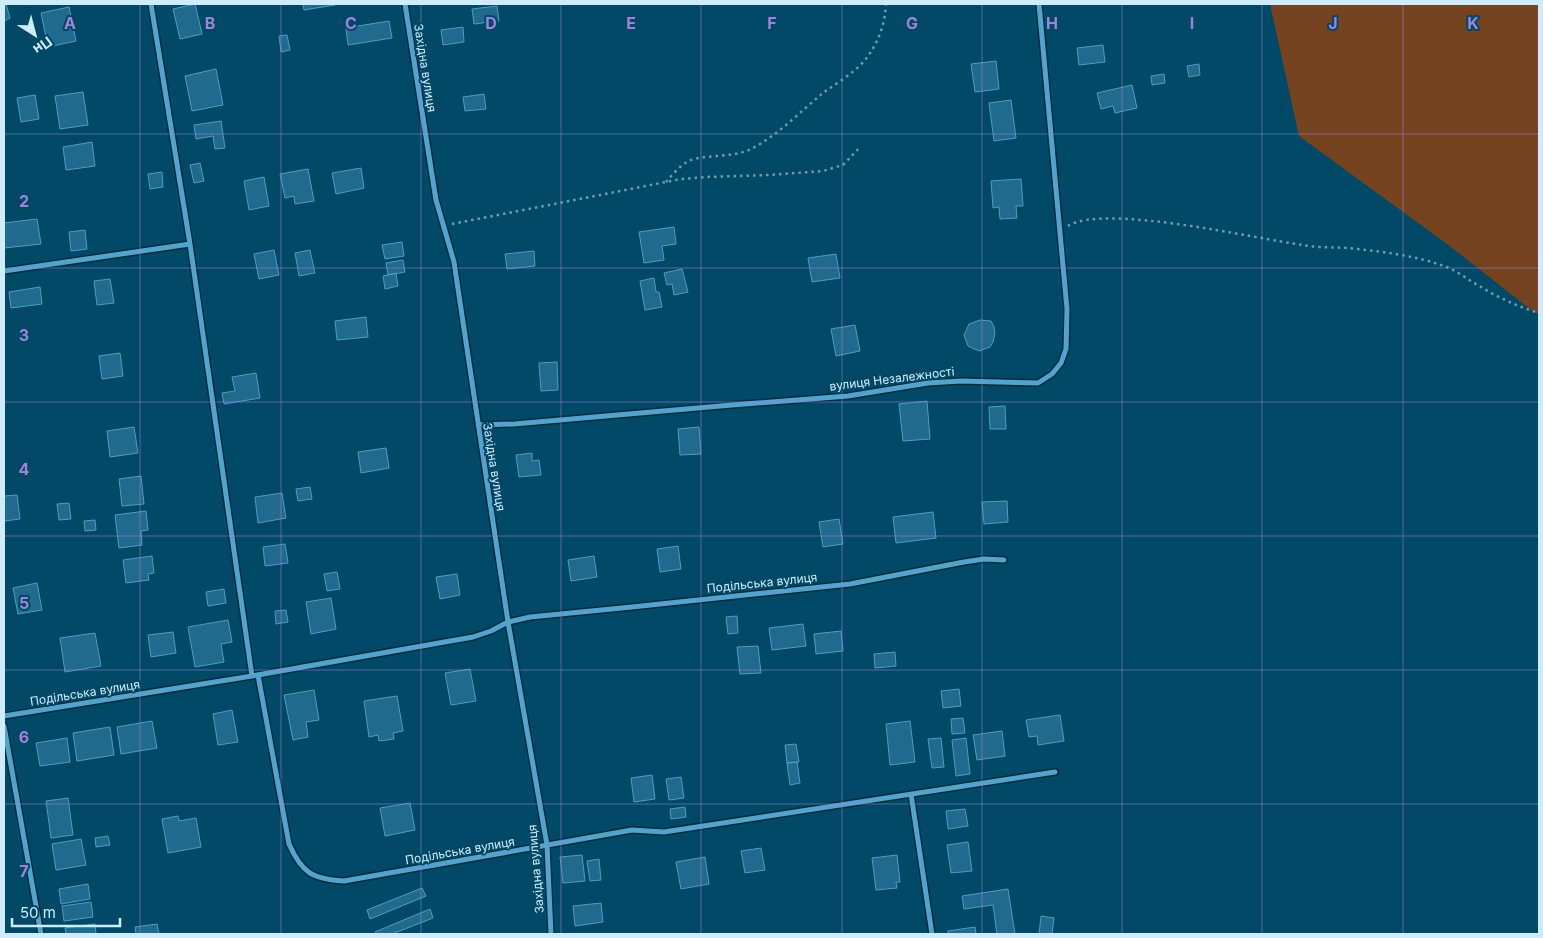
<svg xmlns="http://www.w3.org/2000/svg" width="1543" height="938" font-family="Inter,sans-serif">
	<rect width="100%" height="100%" fill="#014966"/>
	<path fill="#754320" d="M1270,4H1539V313H1535L1451,247L1299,136Z"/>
	<path fill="#206a8d" stroke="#4e9dc6" d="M4,4H6L10,18L4,21Z
		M195,4L202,34L180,39L173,9Z
		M303,4H335V5L304,10Z
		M497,6L499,21L474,24L472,9Z
		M69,7L76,41L48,47L41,13Z
		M389,21L392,38L348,45L346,28Z
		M463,27L464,42L443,45L441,30Z
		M287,35L290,50L281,52L279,36Z
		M1103,45L1105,62L1079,65L1077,48Z
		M996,61L999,89L975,92L971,64Z
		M1199,64L1200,75L1189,77L1187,66Z
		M216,69L223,105L192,111L185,76Z
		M1164,74L1165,83L1152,85L1151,76Z
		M1132,85L1137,108L1115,113L1113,106L1101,109L1097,93Z
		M83,92L88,125L60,129L55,96Z
		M484,94L486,109L465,111L463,97Z
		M35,95L39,119L21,122L17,98Z
		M1011,100L1016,138L994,141L989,103Z
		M221,121L225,148L215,149L213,136L196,139L194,125Z
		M92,142L95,166L66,170L63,147Z
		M200,163L204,181L194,183L190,165Z
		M361,168L364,188L336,194L332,173Z
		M308,169L314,201L295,204L294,196L285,198L280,174Z
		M162,172L163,187L150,189L148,174Z
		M264,177L269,206L249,210L244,181Z
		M1021,179L1023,206H1016L1017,218L1000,219L999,207L993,208L991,181Z
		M37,219L41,244L4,248V223Z
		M674,227L676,244L662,246L664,260L644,263L639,232Z
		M85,230L87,249L71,251L69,232Z
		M402,242L404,256L385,259L382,245Z
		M274,250L279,275L259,279L254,254Z
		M310,250L315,273L299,276L295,253Z
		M534,251L535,266L507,269L505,254Z
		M836,254L840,278L812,282L808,258Z
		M403,260L405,272L388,275L386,263Z
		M682,269L688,292L674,295L672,284L667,285L664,273Z
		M396,273L398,286L385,289L383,276Z
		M654,278L656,292H659L662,307L645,310L640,281Z
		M110,279L114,303L97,305L94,281Z
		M40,287L42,304L11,308L9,292Z
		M366,317L368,337L337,340L335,321Z
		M980,320L991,321L994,327L995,333L993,342L990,347L979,351L968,346L964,335L969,324Z
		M855,325L860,351L836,356L831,329Z
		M120,353L123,376L102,379L99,356Z
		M557,362L558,390L541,391L539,363Z
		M256,373L260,398L224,404L222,393L235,391L232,377Z
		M927,401L930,439L903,441L899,404Z
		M1005,406L1006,429H990L989,407Z
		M134,427L138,453L110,457L107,431Z
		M699,427L701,454L680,455L678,429Z
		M386,448L389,468L361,473L358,452Z
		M532,453V461L539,460L541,475L519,477L516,455Z
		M141,476L144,504L122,506L119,479Z
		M310,487L312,499L298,501L296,489Z
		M282,493L286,518L258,523L255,497Z
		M17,495L20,519L4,521V496Z
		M1007,501L1008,522L984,524L982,502Z
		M69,503L71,519L59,520L57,504Z
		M146,511L148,530L141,531L142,545L119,548L115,515Z
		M933,512L936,538L896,543L893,517Z
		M839,519L843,544L823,547L819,522Z
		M95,520L96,530L85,531L84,521Z
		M285,544L288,563L265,566L263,547Z
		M678,546L681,569L660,572L657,549Z
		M152,556L154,573L148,574L149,580L126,583L123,560Z
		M594,556L597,577L571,581L568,560Z
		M337,572L340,589L327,591L324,574Z
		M457,574L460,595L440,599L436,577Z
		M37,583L42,610L18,614L13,588Z
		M224,589L226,603L208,606L206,592Z
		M331,598L336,629L311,634L306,602Z
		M286,610L288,622L276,624L275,611Z
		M737,616L738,633L728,634L726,617Z
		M228,620L232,642L221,644L224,662L195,667L188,627Z
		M803,624L806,646L772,650L769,628Z
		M841,631L843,651L816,654L814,634Z
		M173,632L176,653L151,657L148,635Z
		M95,633L101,666L65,672L60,638Z
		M758,646L761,673L740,674L737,647Z
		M895,652L896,666L875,668L874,654Z
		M470,669L476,701L451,705L445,673Z
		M959,689L961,706L943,708L941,691Z
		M314,690L319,720L306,722L308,737L293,740L284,695Z
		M397,696L403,731L393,733L394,739L379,741L378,735L369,737L364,701Z
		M232,710L238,742L218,745L213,714Z
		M1060,715L1064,741L1038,745L1037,736L1029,737L1026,720Z
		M963,718L965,733L952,734L951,719Z
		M152,721L157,748L121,754L117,727Z
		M910,721L915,762L890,765L886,724Z
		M110,727L114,755L77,761L73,733Z
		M1002,731L1005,756L977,760L973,735Z
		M67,738L70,762L40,766L36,743Z
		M941,738L944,767L932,768L928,739Z
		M966,738L970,774L956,776L952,740Z
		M796,744L799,762L787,763L785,745Z
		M797,762L800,783L790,785L787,763Z
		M652,775L655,799L634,802L631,778Z
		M681,777L684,798L669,800L666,779Z
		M68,798L73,835L51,838L46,801Z
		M410,803L415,830L385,836L380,808Z
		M685,807L686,817L671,819L670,809Z
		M965,809L968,826L948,829L946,811Z
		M178,816L179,821L196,818L201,847L168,853L162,819Z
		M108,836L110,845L96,847L95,838Z
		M81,839L86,865L56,870L52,844Z
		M968,842L972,871L951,873L947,845Z
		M761,848L765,870L745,873L741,851Z
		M582,855L585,881L563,883L560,857Z
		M897,855L900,882H896L897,888L876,890L872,858Z
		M705,857L709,884L681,889L676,862Z
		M599,859L601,880L590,881L587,861Z
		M88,884L90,899L61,904L59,889Z
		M422,888L426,896L370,919L367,910Z
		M1008,889L1015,934H997L993,905L964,909L962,896Z
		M91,902L93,917L64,921L62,906Z
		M601,903L603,922L575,926L573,906Z
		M430,909L433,918L392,934H376L375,932Z
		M1041,916L1054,918L1052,934H1039Z
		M95,924L96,934H66L65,928Z
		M157,924L159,934H136L135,927Z
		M975,927L976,934H948V931Z"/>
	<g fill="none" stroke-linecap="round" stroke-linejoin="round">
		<g stroke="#002e42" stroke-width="8">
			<path id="street" d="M151,4L190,244L252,676
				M405,4L436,200L454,262L508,622L547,845L551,934
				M4,271L190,244
				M478,425L514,424L732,405L848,396L928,383L961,381L1038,383L1052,374L1061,363L1066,349L1067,309L1039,4
				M258,675L289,844C302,873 312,879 344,881L632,830L664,832L1055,772
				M4,716L252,676L473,637L491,631L508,622L530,617L632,607L850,584L964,562L984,559L1004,560
				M4,726L41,934
				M911,794L932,934"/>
		</g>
		<path stroke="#6a9db4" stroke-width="2.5" stroke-dasharray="2.5 4" stroke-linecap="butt" d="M666,182C673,174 681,164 691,160C710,154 733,158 751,149C777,136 801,111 823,93C837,83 854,73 865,60C878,44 885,24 886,4
			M452,224L681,179L706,177L769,175L823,171L843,165L859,148
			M1068,226C1103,203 1257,239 1303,245C1318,248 1333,247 1348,248C1378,251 1412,255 1441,265C1455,269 1468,280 1481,287C1499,298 1519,307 1539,313"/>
		<use href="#street" stroke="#54a3cc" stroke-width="5"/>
	</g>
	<path fill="none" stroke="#a082db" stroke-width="1" stroke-opacity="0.55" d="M140,4V934M281,4V934M421,4V934M561,4V934M701,4V934M842,4V934M982,4V934M1122,4V934M1262,4V934M1403,4V934M4,134H1539M4,268H1539M4,402H1539M4,536H1539M4,670H1539M4,804H1539"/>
	<g text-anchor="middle" stroke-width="4" stroke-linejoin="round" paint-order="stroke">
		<g font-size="12" fill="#ceecfd" stroke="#014966">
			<text transform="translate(425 68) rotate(81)" y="4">Західна вулиця</text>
			<text transform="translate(892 379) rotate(-7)" y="4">вулиця Незалежності</text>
			<text transform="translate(494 467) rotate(81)" y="4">Західна вулиця</text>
			<text transform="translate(762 583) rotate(-6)" y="4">Подільська вулиця</text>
			<text transform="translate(85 693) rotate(-9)" y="4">Подільська вулиця</text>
			<text transform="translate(460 851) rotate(-10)" y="4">Подільська вулиця</text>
			<text transform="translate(536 869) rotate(-95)" y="4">Західна вулиця</text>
		</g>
	</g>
	<g font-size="16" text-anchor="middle" font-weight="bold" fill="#a082db" stroke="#014966" stroke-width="4" stroke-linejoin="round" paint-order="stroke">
		<text x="70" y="29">A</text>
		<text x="210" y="29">B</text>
		<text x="351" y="29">C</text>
		<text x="491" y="29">D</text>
		<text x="631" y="29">E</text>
		<text x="772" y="29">F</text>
		<text x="912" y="29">G</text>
		<text x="1052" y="29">H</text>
		<text x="1192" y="29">I</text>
		<text x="1333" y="29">J</text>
		<text x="1473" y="29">K</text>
		<text x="24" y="207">2</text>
		<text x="24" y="341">3</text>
		<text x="24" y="475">4</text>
		<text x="24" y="609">5</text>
		<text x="24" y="743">6</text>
		<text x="24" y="877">7</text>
	</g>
	<rect width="1543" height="938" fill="none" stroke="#ceecfd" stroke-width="10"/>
	<g transform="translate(35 35) rotate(144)" stroke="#014966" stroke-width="4" paint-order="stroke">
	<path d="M0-4L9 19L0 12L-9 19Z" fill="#ceecfd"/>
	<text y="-8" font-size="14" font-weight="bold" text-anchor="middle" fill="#ceecfd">Пн</text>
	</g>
	<path d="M12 918v8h108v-8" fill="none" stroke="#ceecfd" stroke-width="2.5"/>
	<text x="20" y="918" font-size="15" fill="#ceecfd" stroke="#014966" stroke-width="4" paint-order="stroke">50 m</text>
</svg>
